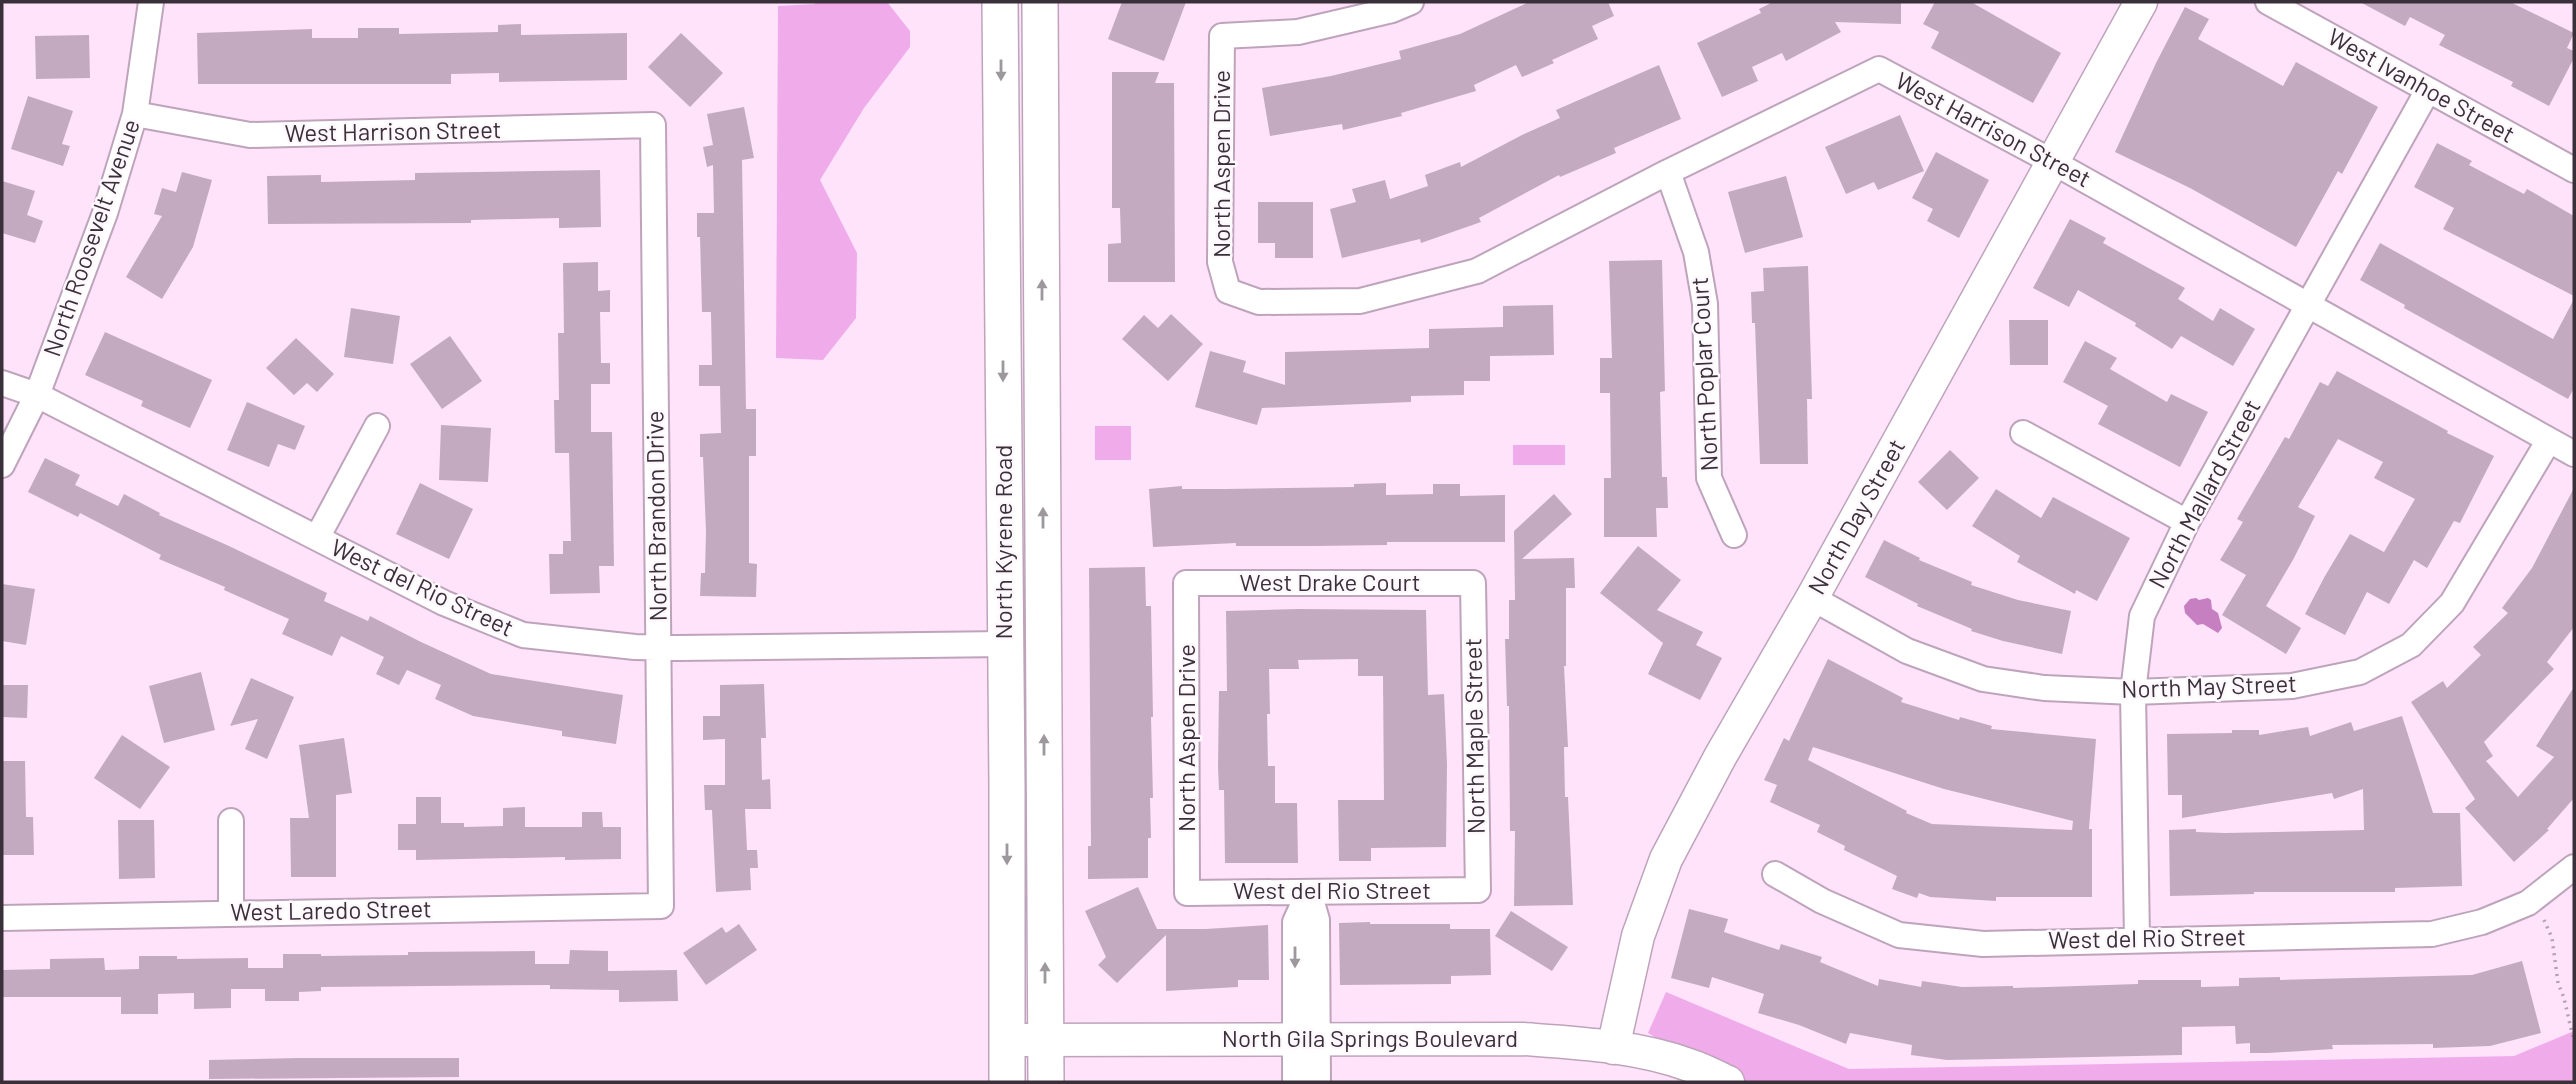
<svg xmlns="http://www.w3.org/2000/svg" width="2576" height="1084" font-family="Barlow,sans-serif">
	<rect width="100%" height="100%" fill="#fee3fb"/>
	<path fill="#f0acea" d="M815,2H887L910,31V47L864,108L820,180L857,253L856,318L823,360L776,358L778,6L815,4Z
		M1095,426H1131V460H1095Z
		M1513,445H1565V465H1513Z
		M1666,992L1849,1069L2514,1056L2574,1031V1082H1731L1648,1033Z"/>
	<path fill="#c67fc1" d="M2196,598L2199,600L2208,598L2211,600L2212,609L2218,613L2222,628L2218,633L2203,624L2197,625L2185,613L2184,606L2190,599Z"/>
	<path fill="#c4aac1" fill-rule="evenodd" d="M1122,2H1186L1164,61L1108,39Z
		M1529,2H1608L1614,16L1592,26L1598,39L1552,60L1554,63L1522,77L1516,65L1474,85L1476,91L1401,113L1402,116L1343,130L1342,124L1270,136L1262,88L1331,76L1401,59L1399,51L1460,34Z
		M1773,2H1901V24L1835,22L1841,32L1786,61L1782,53L1752,67L1758,81L1722,97L1697,43L1761,13L1759,9Z
		M1935,2H1971L2061,53L2033,103L1931,48L1939,32L1923,24Z
		M2360,2H2510L2574,33L2567,48L2574,51V58L2549,106L2511,86L2513,82L2439,45L2445,35L2410,17L2405,26Z
		M2185,7L2209,19L2198,39L2283,86L2296,62L2378,107L2342,174L2338,171L2296,247L2190,188L2115,152L2157,61Z
		M521,24V35L627,33V80L499,82V73L451,74V84H198L197,33L312,29V38H358V28H399V34L498,32V25Z
		M681,33L723,73L690,107L648,67Z
		M89,35L90,78L36,79L35,36Z
		M1659,65L1681,119L1614,148L1616,153L1560,177L1559,175L1479,218L1481,222L1421,243L1420,239L1342,258L1330,209L1356,202L1352,189L1385,180L1390,199L1428,186L1425,175L1460,162L1461,167L1522,135L1560,118L1556,110Z
		M1112,72H1159L1155,83H1174L1175,282H1108V244L1121,243L1120,208H1112Z
		M28,96L73,111L62,144L70,146L63,166L11,149Z
		M744,107L754,158L742,160L746,409H756V456H749V563L757,564L756,597L700,596L701,573H705L706,532L703,457H700V434L721,433L720,386H699V365H712L711,312H702L700,237H697V213H714L713,165L707,167L703,147L713,145L707,114Z
		M1900,115L1924,171L1878,190L1874,182L1846,194L1825,147Z
		M2437,143L2472,161L2469,165L2524,194L2527,189L2574,216V296L2443,229L2454,208L2414,187Z
		M1936,152L1989,180L1959,238L1927,221L1933,209L1912,198Z
		M600,170L601,227L559,228V218L471,220V223L268,224L267,176L321,175V182L415,180V173Z
		M182,172L212,180L193,247L162,299L126,277L162,216L154,214L162,188L176,192Z
		M1786,176L1803,237L1745,253L1728,192Z
		M2,181L35,191L27,215L43,221L35,243L2,233Z
		M1258,202H1313V258H1275V243H1258Z
		M2070,219L2106,238L2103,243L2185,288L2178,299L2213,321L2220,308L2255,329L2233,366L2181,336L2172,349L2135,326L2136,323L2078,290L2069,307L2033,288Z
		M2380,243L2553,339L2574,299V388L2568,399L2404,308L2405,305L2360,280Z
		M1662,260L1665,391L1660,392L1662,477H1667L1668,508H1656L1657,537H1604V478H1611L1610,393H1600V358H1612L1609,261Z
		M598,262V291L610,290V312H600L601,363H610V384H591V432H612L614,566H599L600,593L550,594L549,554H563V541H571L569,453H555L554,400H559L558,333H564L563,263Z
		M1808,266L1812,399H1807L1808,464H1760L1755,323H1752L1751,292L1764,291L1763,268Z
		M1553,305L1554,355L1490,356V381H1464V395L1411,396V402L1262,408L1257,425L1195,407L1210,351L1246,361L1243,372L1285,385V352L1429,348V329L1503,327V306Z
		M351,308L400,316L393,364L344,357Z
		M1171,314L1203,344L1168,381L1122,339L1144,315L1158,328Z
		M2009,320H2048V365H2010Z
		M105,332L212,380L190,428L141,406L143,401L85,375Z
		M450,336L482,381L442,409L410,364Z
		M296,338L334,374L317,392L307,383L294,395L266,368Z
		M2085,341L2117,358L2110,369L2167,402L2171,394L2208,412L2180,467L2098,424L2108,406L2063,382Z
		M2337,371L2448,431L2447,433L2494,456L2460,523L2454,521L2427,568L2414,560L2389,604L2367,592L2345,635L2305,614L2325,576L2350,534L2384,552L2415,499L2374,478L2383,462L2338,439L2298,507L2315,516L2294,558L2266,606L2301,628L2286,654L2222,615L2246,575L2220,560L2243,522L2237,519L2285,437L2289,439L2320,382L2328,386Z
		M247,402L305,426L295,450L278,444L269,467L227,450Z
		M441,425L491,428L488,482L439,480Z
		M1950,450L1979,478L1947,510L1918,482Z
		M45,458L80,475L75,485L118,506L124,494L160,513L159,515L229,546L327,593L324,601L368,621L370,616L421,642L491,674L623,695L616,744L562,736V731L473,716L435,699L441,685L407,670L399,685L376,674L384,657L341,636L332,656L282,634L289,619L224,590L225,587L159,559L161,555L80,513L78,517L28,492Z
		M420,483L473,509L449,559L396,534Z
		M1386,483V495L1433,494V484H1460V496L1505,495V542H1387V545L1315,546H1236V543L1153,547L1149,489L1182,486V489H1226L1354,487V484Z
		M2574,488V627L2547,662L2554,669L2484,742L2493,756L2486,761L2518,797L2554,757L2536,746L2574,687V798L2547,829L2549,830L2514,862L2465,808L2475,799L2411,702L2443,681L2447,688L2481,655L2473,647L2508,613L2502,608L2532,568Z
		M1996,489L2041,518L2053,497L2130,538L2097,601L2076,590L2075,594L2017,562L2020,556L1972,526Z
		M1554,494L1572,514L1522,559L1574,558L1575,588H1566V666H1564L1568,747H1564L1565,797H1568L1573,905L1514,906L1515,831H1510L1509,706H1507L1505,639H1509V600H1515L1514,531Z
		M1884,540L1920,558L1919,560L1972,582L1971,585L2018,600L2071,611L2062,654L2003,641L1971,631L1972,629L1917,606L1918,604L1865,577Z
		M1638,546L1681,580L1657,610L1703,632L1696,645L1722,658L1700,700L1648,674L1663,643L1600,593Z
		M1145,567L1146,606H1151L1153,717H1151L1153,798H1150L1151,838H1148V878L1088,879V846H1091L1089,568Z
		M2,584L35,589L26,645L2,641Z
		M1298,609L1426,610L1428,695L1444,694L1447,764L1446,847L1371,848V861H1339L1338,800H1384L1383,676H1358V659L1298,660L1299,669H1269L1270,714H1267L1268,766H1275V803H1297L1298,863H1225L1224,790H1219L1218,767L1219,691H1227L1226,611Z
		M1828,659L1903,698L1901,702L1959,720L1960,717L1992,726L1991,729L2096,739L2089,829H2092V897H1996V901L1930,897L1919,893L1917,898L1892,889L1897,876L1844,850L1845,846L1817,832L1820,825L1770,802L1777,785L1764,780L1784,738L1789,741ZM1813,747L1944,789L2073,821L2072,830L1932,824L1906,813L1907,811L1808,760Z
		M201,672L215,730L164,743L149,686Z
		M251,678L294,697L267,759L245,749L258,719L230,726Z
		M764,684L766,738H761L762,780L770,779L771,809H745L747,850H757L758,868H750L751,890L716,892L712,810H705L704,785H725V739L703,740V716H720V685Z
		M2,685H28L27,718L2,717Z
		M2402,716L2433,813H2460L2462,886L2395,888V892H2254V894L2170,896L2169,830L2196,829V832L2225,833L2364,830L2363,789L2334,799L2332,793L2182,818V795H2168L2167,734L2232,733V730H2259V735L2308,727L2310,736L2351,722L2354,731Z
		M122,735L170,767L140,809L94,778Z
		M344,738L352,793L336,795V877H291L290,818H309L299,745Z
		M2,761H25L26,817H33L34,855H2Z
		M416,797H441V823H464V827L503,826V808L525,807V827H582V812H602L603,827H621V859L565,860V857L416,860V850H398V824H416Z
		M118,820H154L155,878L119,879Z
		M1138,887L1157,929H1206L1268,925L1269,980H1238V987L1166,991V935L1117,983L1098,965L1106,957L1085,911Z
		M1689,909L1728,919L1724,932L1779,950L1781,944L1822,957L1820,962L1878,986L1879,979L1921,987L1922,981L1962,987L2013,986V988L2138,984V980H2201V987L2239,986V978L2280,977V980L2472,975L2522,961L2541,1033L2490,1046L2433,1048V1044L2332,1045L2333,1049L2268,1053H2250V1043L2236,1044L2235,1026L2182,1027V1055L1947,1060L1911,1055L1912,1045L1850,1033L1846,1044L1799,1025L1758,1013L1764,994L1712,977L1709,988L1671,978Z
		M1511,911L1568,947L1552,971L1495,936Z
		M1370,922V924H1450V929H1490L1491,975L1451,976V984L1340,985L1339,923Z
		M739,924L757,950L706,985L683,953L722,927L726,933Z
		M570,950L608,951V971L677,970L678,1001L619,1002V990L550,989V985L321,987V991L299,992V1001H265V989H231V1008L194,1009V993L158,994V1014H121V997H2V970L50,969V959L104,958L105,970L139,969V956H177V959L248,958V968H283V954H321V956L408,955V952L535,951V964H569Z
		M300,1058H459V1077L209,1079V1060Z"/>
	<g fill="none" stroke-linecap="round" stroke-linejoin="round">
		<g stroke="#bea4bb" stroke-width="28">
			<path id="minor" d="M1411,2L1392,10L1298,32L1222,36L1220,262L1228,291L1259,302L1360,301L1477,271L1668,172L1879,69L2051,161L2574,454
				M2268,2L2574,170
				M1668,172L1696,252L1705,304L1709,478L1734,535
				M2,383L37,395L444,603L523,635L635,647L678,648L1005,644
				M2023,433L2187,522
				M2,465L37,395L105,213L135,114L151,2
				M317,538L377,426
				M1186,583H1473L1478,890L1187,893Z
				M1812,598L1907,651L1983,679L2044,688L2133,692L2292,686L2360,672L2411,645L2452,603L2549,440
				M231,821V912
				M1775,874L1822,901L1899,935L1983,944L2432,934L2482,922L2528,903L2574,867
				M1309,892L1317,920L1318,1082
				M2,918L661,906L653,125L250,135L135,114
				M2137,939L2133,692L2142,616L2187,522L2428,90
				M1295,1082V922L1309,892"/>
		</g>
		<g stroke="#bea4bb" stroke-width="35">
			<path id="tertiary" d="M1006,1040L1523,1039C1578,1043 1637,1046 1689,1065C1702,1069 1715,1076 1728,1082
				M1613,1048L1638,936L1666,859L1720,757L1812,598L2141,2"/>
		</g>
		<g stroke="#bea4bb" stroke-width="38">
			<path id="secondary" d="M1000,2L1007,786V1082
				M1040,2L1046,1082"/>
		</g>
		<path stroke="#b5a0b2" stroke-width="3.5" stroke-dasharray="2 5" stroke-linecap="butt" d="M2544,920L2552,938L2558,983L2564,998L2574,1042"/>
		<use href="#minor" stroke="#fff" stroke-width="24"/>
		<use href="#tertiary" stroke="#fff" stroke-width="32"/>
		<use href="#secondary" stroke="#fff" stroke-width="35"/>
	</g>
	<defs><path id="oneway-solid" d="M-6-.8H1V-3.2L6.5 0L1 3.2V.8H-6Z" transform="scale(1.75)"/></defs>
	<g fill="#9c989c">
		<use href="#oneway-solid" transform="translate(1001 70) rotate(90)"/>
		<use href="#oneway-solid" transform="translate(1042 290) rotate(-90)"/>
		<use href="#oneway-solid" transform="translate(1003 371) rotate(90)"/>
		<use href="#oneway-solid" transform="translate(1043 518) rotate(-90)"/>
		<use href="#oneway-solid" transform="translate(1044 745) rotate(-90)"/>
		<use href="#oneway-solid" transform="translate(1007 854) rotate(90)"/>
		<use href="#oneway-solid" transform="translate(1295 957) rotate(90)"/>
		<use href="#oneway-solid" transform="translate(1045 973) rotate(-90)"/>
	</g>
	<g text-anchor="middle" stroke-width="5" stroke-linejoin="round" paint-order="stroke">
		<g font-size="24" fill="#3a3039" stroke="#fef8fd">
			<text transform="translate(2421 86) rotate(29)" y="8">West Ivanhoe Street</text>
			<text transform="translate(1993 130) rotate(28)" y="8">West Harrison Street</text>
			<text transform="translate(393 132) rotate(-1)" y="8">West Harrison Street</text>
			<text transform="translate(1222 164) rotate(-90)" y="8">North Aspen Drive</text>
			<text transform="translate(92 238) rotate(-71)" y="8">North Roosevelt Avenue</text>
			<text transform="translate(1705 374) rotate(-93)" y="8">North Poplar Court</text>
			<text transform="translate(2205 494) rotate(-62)" y="8">North Mallard Street</text>
			<text transform="translate(657 516) rotate(-91)" y="8">North Brandon Drive</text>
			<text transform="translate(1857 517) rotate(-61)" y="8">North Day Street</text>
			<text transform="translate(1004 542) rotate(-90)" y="8">North Kyrene Road</text>
			<text x="1330" y="591">West Drake Court</text>
			<text transform="translate(422 588) rotate(25)" y="8">West del Rio Street</text>
			<text transform="translate(2209 687) rotate(-2)" y="8">North May Street</text>
			<text transform="translate(1475 736) rotate(-91)" y="8">North Maple Street</text>
			<text transform="translate(1187 738) rotate(-90)" y="8">North Aspen Drive</text>
			<text x="1332" y="899">West del Rio Street</text>
			<text transform="translate(331 911) rotate(-1)" y="8">West Laredo Street</text>
			<text transform="translate(2147 939) rotate(-1)" y="8">West del Rio Street</text>
			<text x="1370" y="1047">North Gila Springs Boulevard</text>
		</g>
	</g>
	<rect width="2576" height="1084" fill="none" stroke="#3a3039" stroke-width="7"/>
</svg>
